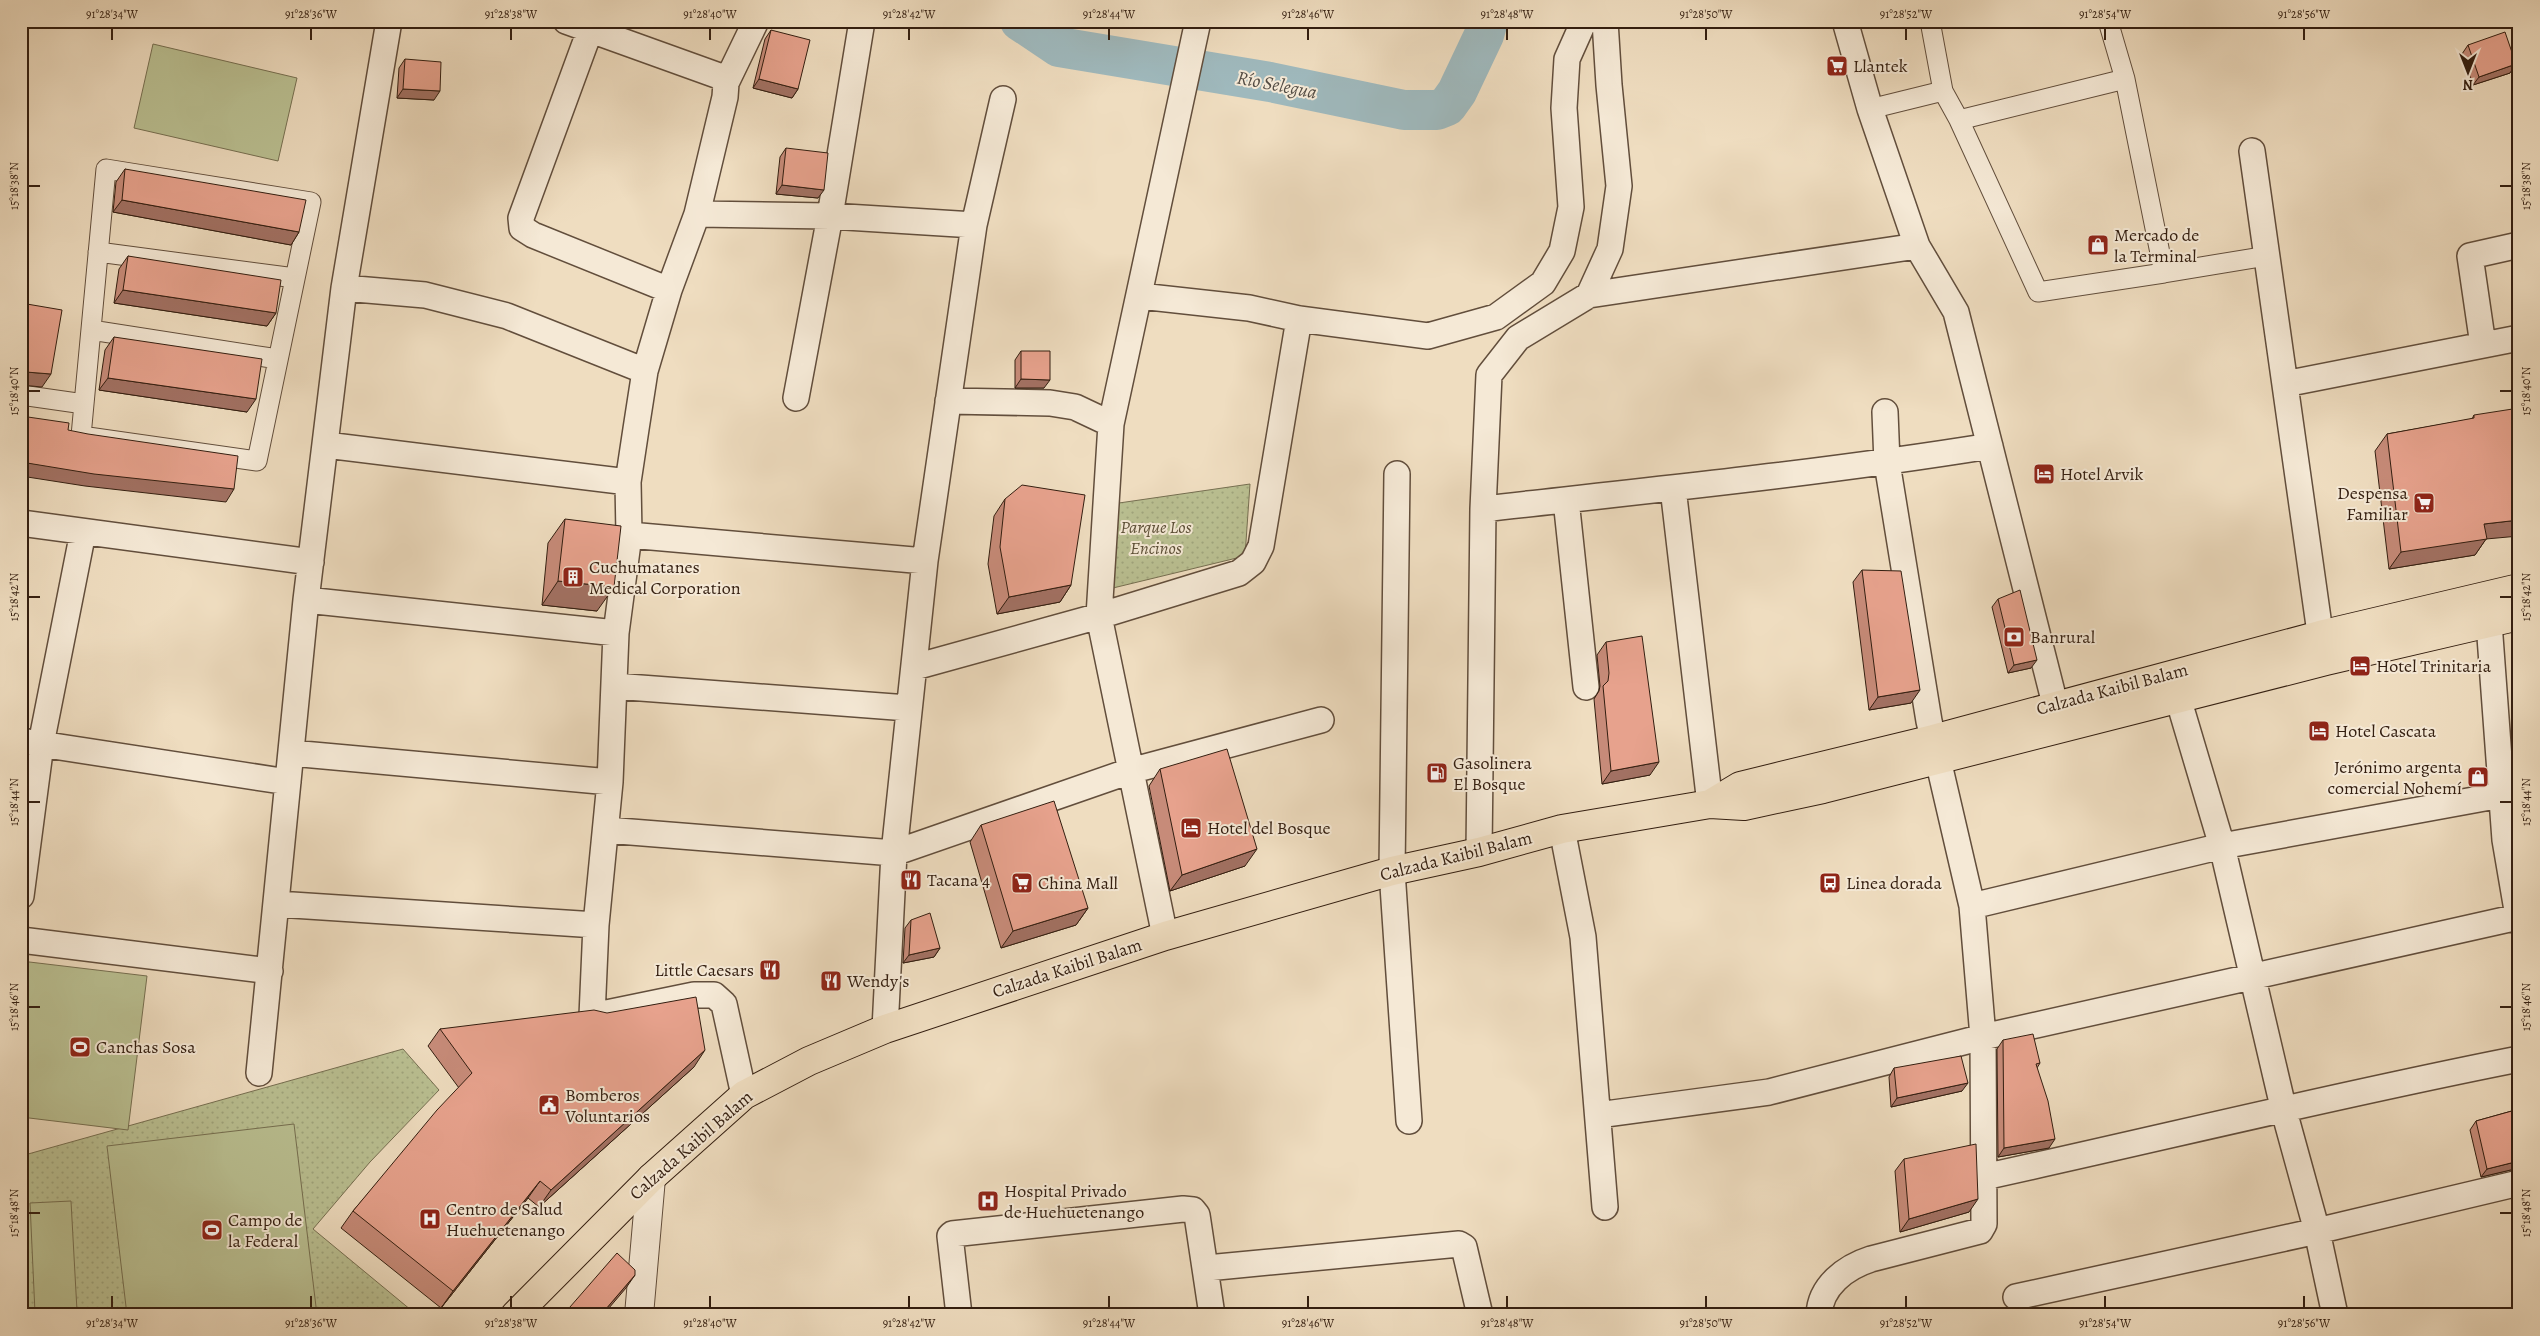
<svg xmlns="http://www.w3.org/2000/svg" width="2540" height="1336" font-family="Alegreya,serif">
	<defs>
		<pattern id="grass-dots" width="8" height="8" patternUnits="userSpaceOnUse" patternTransform="scale(1.25)"><rect width="8" height="8" fill="#bac092"/><path d="M2 2h.1M6 6h.1" fill="none" stroke="#a0a57d" stroke-width="1.8" stroke-linecap="round"/></pattern>
	</defs>
	<rect width="100%" height="100%" fill="#efddc0"/>
	<filter id="stains"><feTurbulence type="fractalNoise" baseFrequency=".004" numOctaves="4"/><feColorMatrix values="0 0 0 0 .2 0 0 0 0 .09 0 0 0 0 .02 0 0 0 .5 -.17"/></filter>
	<radialGradient id="worn" r=".72"><stop offset=".6" stop-color="#630" stop-opacity="0"/><stop offset="1" stop-color="#630" stop-opacity=".3"/></radialGradient>
	<path fill="url(#grass-dots)" stroke="#766f51" d="M1250,484L1245,556L1113,588L1112,504Z
		M403,1049L439,1090L370,1162L313,1229L417,1315H21V1156Z"/>
	<path fill="#bac092" stroke="#766f51" d="M153,44L297,78L278,161L134,128Z
		M21,961L147,976L128,1130L21,1117Z
		M294,1124L317,1315H127L107,1146Z
		M71,1201L77,1311L35,1313L30,1203Z"/>
	<g fill="none" stroke-linecap="round" stroke-linejoin="round">
		<path stroke="#9fb9bd" stroke-width="40" d="M1020,21L1059,47L1270,82L1404,110H1437L1447,106L1457,92L1484,35L1488,21"/>
		<g stroke="#624e3c" stroke-width="21">
			<path id="pedestrian" d="M1930,21L1943,91
				M2125,79L2164,273L2267,256
				M1870,109L1943,91L1959,120L2125,79L2108,21
				M1959,120L2038,292L2164,273
				M106,169L311,202L257,461L81,436Z
				M98,252L295,278
				M91,330L278,359
				M21,395L84,404"/>
		</g>
		<g stroke="#624e3c" stroke-width="28">
			<path id="minor" d="M566,21L719,76L726,83
				M1845,21L1870,109L1917,246L1956,312L2055,704
				M590,30L521,218L522,228L533,235L669,290
				M2252,151L2323,654
				M697,214L830,216L974,225
				M344,288L425,295L507,316L645,371
				M1589,295L1917,246
				M1140,296L1249,308L1299,319L1428,336L1496,317L1543,283L1562,251L1571,207L1564,108L1567,59L1584,21
				M2483,345L2470,256L2519,245
				M2285,384L2519,338
				M796,398L830,216L862,21
				M948,401L1050,403L1075,407L1111,424
				M326,445L628,482
				M1397,474L1392,871L1409,1121
				M1673,488L1710,804
				M1566,500L1586,687
				M1483,509C1653,490 1822,473 1990,446
				M21,523L311,562
				M629,535L925,561
				M306,600L616,633
				M2489,623L2505,840L2519,922
				M915,667L1099,616L1239,573L1253,562L1261,546L1299,319
				M614,686L908,708
				M2178,698L2222,846L2284,1111L2317,1231L2335,1315
				M21,741L288,782
				M291,753L610,782
				M1562,829L1583,937L1605,1207
				M606,830L894,853L1130,771L1321,720
				M1479,852L1483,509L1489,375L1518,338L1589,295L1610,249L1619,186L1609,85L1605,21
				M21,896L41,744L83,532
				M277,904L596,925
				M1972,906L2222,846L2501,795
				M1165,936L1099,616L1111,424L1198,21
				M21,940L270,971
				M885,1029L894,853L925,561L974,225L1003,99
				M259,1073L306,600L344,288L389,21
				M744,1095L724,1004L714,995H694L592,1016L596,925L610,782L616,633L629,535L628,482L636,429L645,371L669,290L697,214L725,97L726,83L756,21
				M1598,1115L1769,1092L1983,1037L2518,917
				M1984,1177C2162,1138 2340,1094 2519,1059
				M1207,1268L1459,1244L1464,1247L1480,1315
				M2016,1297L2317,1231L2519,1183
				M959,1315L950,1236L952,1234L1183,1209L1193,1210L1197,1215L1212,1315
				M1819,1315C1820,1286 1846,1267 1871,1259L1980,1231L1984,1224L1983,1037L1972,906L1929,721L1887,463L1885,412"/>
		</g>
		<g stroke="#624e3c" stroke-width="30">
			<path id="tertiary" d="M639,1315L651,1178"/>
		</g>
		<g stroke="#331e10" stroke-width="30">
			<path id="primary" d="M1710,804L1740,786L1933,739L2320,635L2519,588
				M515,1315L651,1178L744,1095L809,1061L885,1029L1165,936L1392,871L1479,852L1562,829L1710,804L1744,806L1823,789L2326,661L2519,616"/>
		</g>
		<use href="#pedestrian" stroke="#f5e9d6" stroke-width="19"/>
		<use href="#minor" stroke="#f5e9d6" stroke-width="25"/>
		<use href="#tertiary" stroke="#f5e9d6" stroke-width="28"/>
		<use href="#primary" stroke="#efddc0" stroke-width="28"/>
	</g>
	<path fill="#c78b79" stroke="#331e10" d="M771,30L798,89L792,98L753,88L765,39Z
		M2468,45L2510,73L2473,85L2462,54Z
		M405,59L434,100L397,98L399,68Z
		M786,148L818,198L776,194L780,157Z
		M125,169L299,232L291,245L113,212L116,182Z
		M128,256L276,313L267,326L114,303L119,269Z
		M114,337L247,412L99,390L105,350Z
		M1021,351L1044,388H1015V360Z
		M2474,415L2486,539L2475,555L2389,569L2375,451L2387,434L2472,419Z
		M1005,499L1071,585L1060,602L997,614L988,564L994,516Z
		M565,519L597,611L542,605L548,543Z
		M1862,570L1911,703L1869,710L1853,582Z
		M1998,599L2031,668L2008,673L1992,607Z
		M1606,642L1650,775L1602,784L1594,699L1599,691L1600,686L1597,655Z
		M1160,769L1245,866L1170,891L1149,786Z
		M981,825L1088,908L1076,925L1001,948L970,842Z
		M911,920L940,948L934,957L903,963L905,928Z
		M440,1029L694,1067L539,1207L528,1198L441,1308L341,1228L353,1211L459,1088L428,1046Z
		M2003,1040L2040,1063L2037,1068L2049,1148L1998,1157L1997,1049Z
		M1894,1068L1962,1091L1891,1107L1889,1077Z
		M2519,1109V1168L2481,1177L2470,1130L2476,1121Z
		M1904,1159L1969,1212L1900,1232L1895,1171Z"/>
	<path fill="#a27163" stroke="#331e10" d="M2516,64L2510,73L2473,85L2479,77Z
		M759,79L798,89L792,98L753,88Z
		M403,89L440,91L434,100L397,98Z
		M782,185L824,190L818,198L776,194Z
		M122,200L299,232L291,245L113,212Z
		M123,290L276,313L267,326L114,303Z
		M26,372L51,374L42,387L21,385V377Z
		M108,378L256,399L247,412L99,390Z
		M1021,379L1050,380L1044,388H1015Z
		M21,462L234,489L226,502L85,486L21,476Z
		M2519,520V536L2486,539L2475,555L2389,569L2401,552L2484,524Z
		M558,581L614,587L597,611L542,605Z
		M1071,585L1060,602L997,614L1009,597Z
		M2037,660L2031,668L2008,673L2014,665Z
		M1920,690L1911,703L1869,710L1878,697Z
		M1659,762L1650,775L1602,784L1611,771Z
		M1257,849L1245,866L1170,891L1182,875Z
		M1088,908L1076,925L1001,948L1013,931Z
		M940,948L934,957L903,963L909,955Z
		M705,1050L694,1067L539,1207L551,1190Z
		M1968,1083L1962,1091L1891,1107L1897,1098Z
		M2055,1139L2049,1148L1998,1157L2004,1148Z
		M2519,1161V1168L2481,1177L2487,1169Z
		M540,1181L528,1198L441,1308L453,1291Z
		M1978,1199L1969,1212L1900,1232L1909,1219Z
		M635,1275L626,1288L603,1315L605,1310Z"/>
	<path fill="#e7a28d" stroke="#331e10" d="M771,30L810,40L798,89L759,79Z
		M2505,32L2516,64L2479,77L2468,45Z
		M405,59L441,62L440,91L403,89Z
		M786,148L828,153L824,190L782,185Z
		M125,169L306,200L299,232L122,200Z
		M128,256L281,280L276,313L123,290Z
		M21,303L62,310L51,374L26,372L21,377Z
		M114,337L262,359L256,399L108,378Z
		M1021,351H1050V380L1021,379Z
		M2519,408V520L2484,524L2487,539L2401,552L2387,434L2474,418V415Z
		M21,416L69,423L68,430L88,434L238,456L234,489L94,474L21,462Z
		M1022,485L1085,495L1071,585L1009,597L1000,547L1005,499Z
		M565,519L621,526L614,587L558,581Z
		M1862,570L1901,571L1920,690L1878,697Z
		M2020,590L2037,660L2014,665L1998,599Z
		M1642,636L1659,762L1611,771L1603,686L1608,681L1609,673L1606,642Z
		M1227,749L1257,849L1182,875L1160,769Z
		M1054,801L1088,908L1013,931L981,825Z
		M930,913L940,948L909,955L911,920Z
		M696,997L705,1050L551,1190L540,1181L453,1291L353,1211L437,1110L472,1073L440,1029L594,1010L607,1013Z
		M2033,1034L2040,1063L2036,1064L2048,1101L2055,1139L2004,1148L2003,1040Z
		M1961,1056L1968,1083L1897,1098L1894,1068Z
		M2519,1109V1161L2487,1169L2476,1121Z
		M1976,1144L1978,1199L1909,1219L1904,1159Z
		M617,1253L635,1270V1275L605,1310L608,1315H563Z"/>
	<path fill="none" stroke="#331e10" stroke-width="2" d="M112,28V40M311,28V40M511,28V40M710,28V40M909,28V40M1109,28V40M1308,28V40M1507,28V40M1706,28V40M1906,28V40M2105,28V40M2304,28V40M28,186H40M2500,186H2512M28,391H40M2500,391H2512M28,597H40M2500,597H2512M28,802H40M2500,802H2512M28,1007H40M2500,1007H2512M28,1213H40M2500,1213H2512M112,1296V1308M311,1296V1308M511,1296V1308M710,1296V1308M909,1296V1308M1109,1296V1308M1308,1296V1308M1507,1296V1308M1706,1296V1308M1906,1296V1308M2105,1296V1308M2304,1296V1308"/>
	<defs>
		<g id="supermarket-square" transform="scale(1.125)"><rect x="-9" y="-9" width="18" height="18" rx="4" fill="#8f2418" stroke="#f5e9d6"/><path d="M-6-5.5h2.5l.6 2H6L4.5 2H-2.5L-4.4-4H-6ZM-1.5 3.2a1.3 1.3 0 1 0 .1 0ZM3 3.2a1.3 1.3 0 1 0 .1 0Z" fill="#fff"/></g>
		<g id="shop-square" transform="scale(1.125)"><rect x="-9" y="-9" width="18" height="18" rx="4" fill="#8f2418" stroke="#f5e9d6"/><path d="M-5-2.5h2.3a2.7 3.5 0 0 1 5.4 0H5L5.5 6h-11ZM-1.5-2.5h3a1.5 2.3 0 0 0-3 0Z" fill="#fff"/></g>
		<g id="hotel-square" transform="scale(1.125)"><rect x="-9" y="-9" width="18" height="18" rx="4" fill="#8f2418" stroke="#f5e9d6"/><path d="M-6-4.5h1.5V1H6V5H4.5V3h-9V5H-6ZM-4 0a1.8 1.8 0 1 1 3.6 0ZM.5 0V-2.5h3Q6-2.5 6 0Z" fill="#fff"/></g>
		<g id="building-square" transform="scale(1.125)"><rect x="-9" y="-9" width="18" height="18" rx="4" fill="#8f2418" stroke="#f5e9d6"/><path d="M-4-6H4V6H1V3H-1V6H-4ZM-2.5-4.3h1.7v1.8h-1.7ZM.8-4.3h1.7v1.8H.8ZM-2.5-1h1.7V.8h-1.7ZM.8-1h1.7V.8H.8Z" fill="#fff"/></g>
		<g id="bank-square" transform="scale(1.125)"><rect x="-9" y="-9" width="18" height="18" rx="4" fill="#8f2418" stroke="#f5e9d6"/><path d="M-6-4H6V4H-6ZM0-2.3a2.3 2.3 0 1 0 0 4.6a2.3 2.3 0 1 0 0-4.6Z" fill="#fff"/></g>
		<g id="fuel-square" transform="scale(1.125)"><rect x="-9" y="-9" width="18" height="18" rx="4" fill="#8f2418" stroke="#f5e9d6"/><path d="M-5.5-6h7V0h2V4h1.3V-2.5L3-4.5l.8-.8L6-3V5H2.5V1h-1V6h-7ZM-4.2-4.7v3.2H.2V-4.7Z" fill="#fff"/></g>
		<g id="restaurant-square" transform="scale(1.125)"><rect x="-9" y="-9" width="18" height="18" rx="4" fill="#8f2418" stroke="#f5e9d6"/><path d="M-5-6h1v4h1v-4h1v4h1v-4h1v5L-1.5 .5V6h-2V.5L-5-1ZM5-6V6H3V1.5H1.5Q1.5-4 5-6Z" fill="#fff"/></g>
		<g id="bus-square" transform="scale(1.125)"><rect x="-9" y="-9" width="18" height="18" rx="4" fill="#8f2418" stroke="#f5e9d6"/><path d="M-5-6H5V4H4V6H2V4H-2V6H-4V4H-5ZM-3.5-4V0h7V-4ZM-3.5 1.2v1.5H-2V1.2ZM2 1.2v1.5H3.5V1.2Z" fill="#fff"/></g>
		<g id="stadium-square" transform="scale(1.125)"><rect x="-9" y="-9" width="18" height="18" rx="4" fill="#8f2418" stroke="#f5e9d6"/><path d="M0-5a6.5 5 0 1 0 0 10a6.5 5 0 1 0 0-10ZM-3.5-1.8h7v3.6h-7Z" fill="#fff"/></g>
		<g id="civic-square" transform="scale(1.125)"><rect x="-9" y="-9" width="18" height="18" rx="4" fill="#8f2418" stroke="#f5e9d6"/><path d="M-.6-6.5H3V-4.5H.6V-3L4-1V1h2V6H-6V1h2V-1L-.6-3ZM-1.2 2.5V6h2.4V2.5Z" fill="#fff"/></g>
		<g id="hospital-square" transform="scale(1.125)"><rect x="-9" y="-9" width="18" height="18" rx="4" fill="#8f2418" stroke="#f5e9d6"/><path d="M-5-5h3v3.5h4V-5h3V5h-3V1.5h-4V5h-3Z" fill="#fff"/></g>
	</defs>
	<g fill-rule="evenodd">
		<use href="#supermarket-square" x="1837" y="66"/>
		<use href="#shop-square" x="2098" y="245"/>
		<use href="#hotel-square" x="2044" y="474"/>
		<use href="#supermarket-square" x="2424" y="503"/>
		<use href="#building-square" x="573" y="577"/>
		<use href="#bank-square" x="2014" y="637"/>
		<use href="#hotel-square" x="2360" y="666"/>
		<use href="#hotel-square" x="2319" y="731"/>
		<use href="#fuel-square" x="1437" y="773"/>
		<use href="#shop-square" x="2478" y="777"/>
		<use href="#hotel-square" x="1191" y="828"/>
		<use href="#restaurant-square" x="911" y="880"/>
		<use href="#supermarket-square" x="1022" y="883"/>
		<use href="#bus-square" x="1830" y="883"/>
		<use href="#restaurant-square" x="770" y="970"/>
		<use href="#restaurant-square" x="831" y="981"/>
		<use href="#stadium-square" x="80" y="1047"/>
		<use href="#civic-square" x="549" y="1105"/>
		<use href="#hospital-square" x="988" y="1201"/>
		<use href="#hospital-square" x="430" y="1219"/>
		<use href="#stadium-square" x="212" y="1230"/>
	</g>
	<g text-anchor="middle" stroke-width="4" stroke-linejoin="round" paint-order="stroke">
		<g font-size="18" fill="#331e10" stroke="#f5e9d6" text-anchor="start">
			<text x="1853" y="72">Llantek</text>
			<text x="2114" y="241">Mercado de<tspan x="2114" dy="21">la Terminal</tspan></text>
			<text x="2060" y="480">Hotel Arvik</text>
			<text x="2408" y="499" text-anchor="end">Despensa<tspan x="2408" dy="21">Familiar</tspan></text>
			<text x="589" y="573">Cuchumatanes<tspan x="589" dy="21">Medical Corporation</tspan></text>
			<text x="2030" y="643">Banrural</text>
			<text x="2376" y="672">Hotel Trinitaria</text>
			<text x="2335" y="737">Hotel Cascata</text>
			<text x="1453" y="769">Gasolinera<tspan x="1453" dy="21">El Bosque</tspan></text>
			<text x="2462" y="773" text-anchor="end">Jerónimo argenta<tspan x="2462" dy="21">comercial Nohemí</tspan></text>
			<text x="1207" y="834">Hotel del Bosque</text>
			<text x="927" y="886">Tacana 4</text>
			<text x="1038" y="889">China Mall</text>
			<text x="1846" y="889">Linea dorada</text>
			<text x="754" y="976" text-anchor="end">Little Caesars</text>
			<text x="847" y="987">Wendy's</text>
			<text x="96" y="1053">Canchas Sosa</text>
			<text x="565" y="1101">Bomberos<tspan x="565" dy="21">Voluntarios</tspan></text>
			<text x="1004" y="1197">Hospital Privado<tspan x="1004" dy="21">de Huehuetenango</tspan></text>
			<text x="446" y="1215">Centro de Salud<tspan x="446" dy="21">Huehuetenango</tspan></text>
			<text x="228" y="1226">Campo de<tspan x="228" dy="21">la Federal</tspan></text>
		</g>
		<g font-size="18" font-style="italic" fill="#5c4f37" stroke="#f5e9d6">
			<text x="1156" y="533">Parque Los<tspan x="1156" dy="21">Encinos</tspan></text>
		</g>
		<g font-size="18" fill="#331e10" stroke="#f5e9d6">
			<text transform="translate(2112 689) rotate(-15)" y="6">Calzada Kaibil Balam</text>
			<text transform="translate(1456 856) rotate(-14)" y="6">Calzada Kaibil Balam</text>
			<text transform="translate(1067 968) rotate(-18)" y="6">Calzada Kaibil Balam</text>
			<text transform="translate(691 1145) rotate(-41)" y="6">Calzada Kaibil Balam</text>
		</g>
		<g font-size="19" font-style="italic" fill="#534c44" stroke="#f5e9d6">
			<text transform="translate(1277 84) rotate(11)" y="7">Río Selegua</text>
		</g>
	</g>
	<rect width="2540" height="1336" fill="none" stroke="#efddc0" stroke-width="55"/>
	<g transform="translate(2468 72) rotate(180)" stroke="#f5e9d6" stroke-width="4" paint-order="stroke">
	<path d="M0-4L9 19L0 12L-9 19Z" fill="#331e10"/>
	<text y="-8" font-size="14" font-weight="bold" text-anchor="middle" fill="#331e10">N</text>
	</g>
	<rect x="28" y="28" width="2484" height="1280" fill="none" stroke="#331e10" stroke-width="2"/>
	<g font-size="12" text-anchor="middle" fill="#331e10">
		<text x="112" y="18">91°28'34"W</text>
		<text x="311" y="18">91°28'36"W</text>
		<text x="511" y="18">91°28'38"W</text>
		<text x="710" y="18">91°28'40"W</text>
		<text x="909" y="18">91°28'42"W</text>
		<text x="1109" y="18">91°28'44"W</text>
		<text x="1308" y="18">91°28'46"W</text>
		<text x="1507" y="18">91°28'48"W</text>
		<text x="1706" y="18">91°28'50"W</text>
		<text x="1906" y="18">91°28'52"W</text>
		<text x="2105" y="18">91°28'54"W</text>
		<text x="2304" y="18">91°28'56"W</text>
		<text transform="translate(2526 186) rotate(-90)" y="4">15°18'38"N</text>
		<text transform="translate(14 186) rotate(-90)" y="4">15°18'38"N</text>
		<text transform="translate(2526 391) rotate(-90)" y="4">15°18'40"N</text>
		<text transform="translate(14 391) rotate(-90)" y="4">15°18'40"N</text>
		<text transform="translate(2526 597) rotate(-90)" y="4">15°18'42"N</text>
		<text transform="translate(14 597) rotate(-90)" y="4">15°18'42"N</text>
		<text transform="translate(2526 802) rotate(-90)" y="4">15°18'44"N</text>
		<text transform="translate(14 802) rotate(-90)" y="4">15°18'44"N</text>
		<text transform="translate(2526 1007) rotate(-90)" y="4">15°18'46"N</text>
		<text transform="translate(14 1007) rotate(-90)" y="4">15°18'46"N</text>
		<text transform="translate(2526 1213) rotate(-90)" y="4">15°18'48"N</text>
		<text transform="translate(14 1213) rotate(-90)" y="4">15°18'48"N</text>
		<text x="112" y="1327">91°28'34"W</text>
		<text x="311" y="1327">91°28'36"W</text>
		<text x="511" y="1327">91°28'38"W</text>
		<text x="710" y="1327">91°28'40"W</text>
		<text x="909" y="1327">91°28'42"W</text>
		<text x="1109" y="1327">91°28'44"W</text>
		<text x="1308" y="1327">91°28'46"W</text>
		<text x="1507" y="1327">91°28'48"W</text>
		<text x="1706" y="1327">91°28'50"W</text>
		<text x="1906" y="1327">91°28'52"W</text>
		<text x="2105" y="1327">91°28'54"W</text>
		<text x="2304" y="1327">91°28'56"W</text>
	</g>
	<rect width="100%" height="100%" filter="url(#stains)"/>
	<rect width="100%" height="100%" fill="url(#worn)"/>
</svg>
